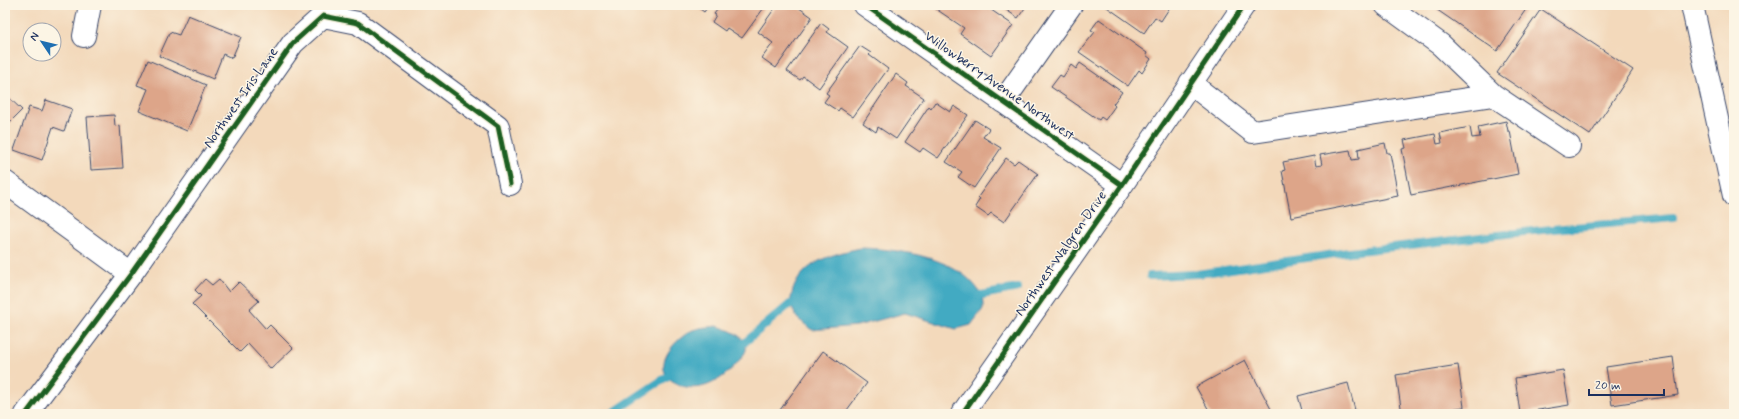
<svg xmlns="http://www.w3.org/2000/svg" width="1739" height="419" font-family="Mynerve,sans-serif">
	<rect width="100%" height="100%" fill="#fcf5e5"/>
	<filter id="ink" filterUnits="userSpaceOnUse"><feTurbulence type="fractalNoise" baseFrequency=".025" numOctaves="2"/><feDisplacementMap in="SourceGraphic" scale="8" xChannelSelector="R" yChannelSelector="G"/><feConvolveMatrix kernelMatrix="1 2 1 2 8 2 1 2 1" color-interpolation-filters="sRGB"/></filter>
	<filter id="wash" filterUnits="userSpaceOnUse"><feTurbulence type="fractalNoise" baseFrequency=".012" numOctaves="4" result="noise"/><feDisplacementMap in="SourceGraphic" scale="16" xChannelSelector="R" yChannelSelector="G"/><feGaussianBlur stdDeviation="0.9" result="paint"/><feColorMatrix in="noise" values="0 0 0 0 0 0 0 0 0 0 0 0 0 0 0 0 0 1.4 0 .05"/><feComposite in="paint" operator="in"/></filter>
	<g filter="url(#wash)">
		<rect width="100%" height="100%" fill="#f3d9bb"/>
		<path fill="#42aac2" stroke="#2e6c90" d="M861,248C899,249 960,257 981,294C983,298 983,304 983,309L971,325L956,329L905,313L857,326L812,330L797,318L790,304C791,298 792,291 795,285C807,260 836,253 861,248Z
			M717,326C727,329 748,336 746,350C745,354 740,359 737,363C723,380 698,396 676,383C648,369 674,339 693,330C701,327 708,327 717,326Z"/>
		<g fill="none" stroke-linecap="round" stroke-linejoin="round">
			<path stroke="#42aac2" stroke-width="8" d="M1150,276L1197,274L1341,253L1542,230L1673,218
				M972,294L982,295L1018,288
				M736,347L744,343L790,304L801,301
				M611,414L668,376L678,372"/>
		</g>
		<g id="blocks">
			<path fill="#dda589" d="M695,5H709L704,12Z
				M721,5H766L742,38L727,28L725,31L712,22L716,15L714,14Z
				M777,5H795L812,17L776,68L762,58L773,43L758,32Z
				M939,5H984L1013,25L991,56L960,34L964,28L936,9Z
				M999,5H1027L1018,18Z
				M1104,5H1167L1170,7L1161,21L1155,17L1144,33Z
				M1430,5H1529L1497,51Z
				M1541,9L1633,70L1590,135L1497,73Z
				M188,15L241,37L232,58L223,54L213,79L159,56L170,32L179,35Z
				M1099,19L1147,53L1146,55L1151,59L1142,73L1139,70L1128,86L1079,52L1095,32L1091,30Z
				M821,23L829,29L827,32L848,47L819,88L803,76L800,80L787,71Z
				M860,46L871,53L869,55L888,69L853,117L840,108L838,111L824,102L829,95L826,93Z
				M148,60L206,85L187,131L139,111L148,89L137,85Z
				M1080,63L1122,92L1113,104L1115,106L1105,120L1101,117L1099,120L1051,87L1060,75L1063,77L1071,65L1076,69Z
				M896,74L908,83L906,86L924,98L896,139L878,127L876,132L863,123Z
				M5,94L22,110L5,127Z
				M46,100L72,109L64,131L53,127L42,160L14,150L29,107L42,111Z
				M935,102L950,112L954,106L968,115L938,158L923,148L920,152L905,142L929,106L931,108Z
				M114,115L115,126L120,125L123,168L91,170L87,117Z
				M975,120L989,129L983,137L1001,148L974,188L958,177L962,172L946,162Z
				M1506,121L1508,131H1510L1518,174L1411,195L1402,149L1406,148L1404,140L1435,134L1437,144L1442,143L1440,133L1470,127L1472,138L1480,137L1478,127Z
				M1385,143L1387,153H1390L1398,196L1291,217L1282,171L1285,170L1283,162L1314,156L1316,166L1322,165L1320,155L1350,150L1352,160L1359,159L1358,149Z
				M1006,158L1014,164L1018,160L1038,174L1004,222L991,213L988,216L975,207L980,199L978,197Z
				M205,279L212,285L219,279L229,292L239,282L259,301L249,310L266,329L270,325L293,348L271,369L248,344L240,352L192,304L201,296L195,290Z
				M823,351L867,383L844,414H786L780,410Z
				M1673,357L1678,395L1612,405L1606,367Z
				M1245,360L1271,409L1261,414H1211L1196,387Z
				M1458,365L1464,407L1416,414H1402L1396,375Z
				M1563,370L1569,405L1520,413L1515,378Z
				M1348,383L1356,414H1303L1298,396Z"/>
		</g>
	</g>
	<g filter="url(#ink)">
		<use href="#blocks" fill-opacity="0" stroke="#3b486c" stroke-width="1"/>
		<g fill="none" stroke-linecap="round" stroke-linejoin="round">
			<g stroke="#3b486c" stroke-width="24">
				<path id="minor" d="M865,5L1122,185
					M1692,5L1734,196
					M84,36L90,5
					M1190,83L1253,132L1493,95L1441,45L1386,5
					M1493,95L1569,146
					M1003,102L1071,5
					M5,182L131,274
					M26,414L131,274L293,43L323,16L358,23L498,126L510,184
					M962,414L1122,185L1244,5"/>
			</g>
			<use href="#minor" stroke="#fff" stroke-width="22"/>
			<g stroke="#fcf5e5" stroke-width="8">
				<path id="cycleway" d="M865,5L1122,185
					M26,414L131,274L293,43L323,16L358,23L498,126L510,184
					M962,414L1122,185L1244,5"/>
			</g>
			<use href="#cycleway" stroke="#1b5e20" stroke-width="5"/>
		</g>
	</g>
	<g text-anchor="middle" stroke-width="3" stroke-linejoin="round" paint-order="stroke">
		<g font-size="14" fill="#1b2f5e" stroke="#fcf5e5">
			<text transform="translate(1000 85) rotate(35)" y="5">Willowberry Avenue Northwest</text>
			<text transform="translate(240 97) rotate(-55)" y="5">Northwest Iris Lane</text>
			<text transform="translate(1060 253) rotate(-55)" y="5">Northwest Walgren Drive</text>
		</g>
	</g>
	<rect width="1739" height="419" fill="none" stroke="#fcf5e5" stroke-width="20"/>
	<g transform="translate(42 42) rotate(305)"><circle r="19" fill="#fcf5e5" stroke="#a2a6af"/>
	<path d="M0-3L7 15L0 10L-7 15Z" fill="#1f6fb2"/>
	<text y="-6" font-size="11" font-weight="bold" text-anchor="middle" fill="#1b2f5e">N</text>
	</g>
	<path d="M1589 389v6h75v-6" fill="none" stroke="#1b2f5e" stroke-width="2"/>
	<text x="1595" y="389" font-size="12" fill="#1b2f5e" stroke="#fcf5e5" stroke-width="3" paint-order="stroke">20 m</text>
</svg>
